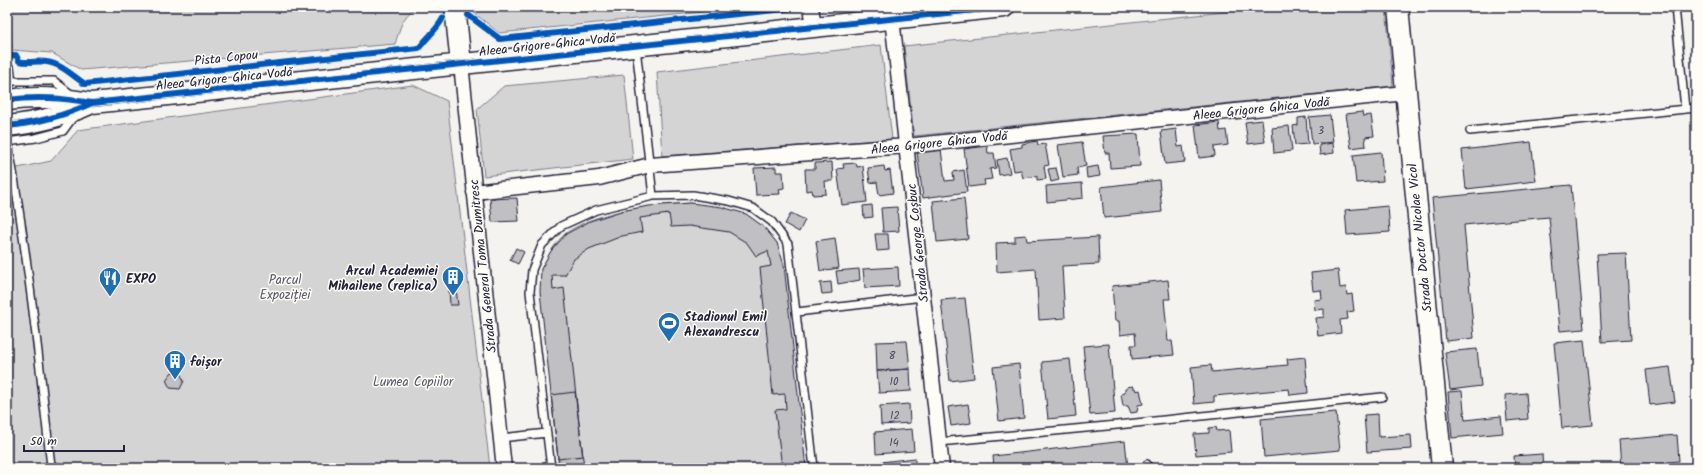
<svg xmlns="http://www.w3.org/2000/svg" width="1703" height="475" font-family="Kalam,sans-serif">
	<rect width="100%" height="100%" fill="#f4f3ef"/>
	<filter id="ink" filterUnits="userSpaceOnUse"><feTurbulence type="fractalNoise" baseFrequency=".025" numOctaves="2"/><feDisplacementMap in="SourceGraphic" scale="8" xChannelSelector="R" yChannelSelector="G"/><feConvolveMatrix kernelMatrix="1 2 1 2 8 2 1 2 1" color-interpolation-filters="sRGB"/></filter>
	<g filter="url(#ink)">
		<path fill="#d5d4d5" stroke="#7c7b88" d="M10,7H417C402,16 400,28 395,44L81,70L52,53L12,50Z
			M473,7H752L499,33L473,12Z
			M1272,7H1386L1393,86L914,136L904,46Z
			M881,45L892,139L662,156L657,72Z
			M624,75L633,159L484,176L477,109L504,86Z
			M413,85L447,101L490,468H7V169H13L51,161L78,130Z
			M691,203L746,214L764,227L777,243L806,468H559L541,269C548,257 555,242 566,233C598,210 652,205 691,203Z"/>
		<path fill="#c0bfc2" stroke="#22223b" d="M1362,112L1363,116L1371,115L1374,136L1365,137L1366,146L1351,148L1346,114Z
			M1330,115L1333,142L1312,144L1309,117Z
			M1306,117L1308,144L1295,145L1293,126L1298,125V118Z
			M1262,120L1265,142L1248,144L1245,122Z
			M1219,122L1220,131L1226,130L1228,145L1214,147L1215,156L1199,158L1195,125Z
			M1289,126L1292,151L1274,153L1272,128Z
			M1176,129L1178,147L1183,146L1185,162L1165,164L1161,131Z
			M1138,134L1140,166L1110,168L1109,153H1105L1103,136Z
			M1037,141L1038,145L1045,144L1049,165L1044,166L1046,179L1037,180V176L1023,178L1021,170L1014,171L1010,149L1022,147V144Z
			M1082,142L1086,166L1077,168L1078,175L1063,177L1058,145Z
			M1531,142L1536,181L1466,189L1462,150Z
			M1333,143L1334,153L1320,155L1319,145Z
			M987,146L988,153H994L996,168L990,169L992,179L984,180L985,185L969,187L964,149Z
			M941,149L945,181L954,180L953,172L964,170L967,192L923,198L917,152Z
			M1381,152L1383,181L1356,183L1353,155Z
			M1007,158L1010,173L999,175L997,160Z
			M832,162L833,181H825L826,194L813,195L812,190L806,191L805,169H815V163Z
			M856,163L857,167L863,166L867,202L842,205L837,169L844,168L843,164Z
			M884,166L885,171L890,170L893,193L879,195L877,182L870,183L868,168Z
			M1098,166L1100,176L1087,178L1086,168Z
			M776,167V172H783L784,188L779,189L780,194L756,195L754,168Z
			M1056,168L1059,180L1051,182L1048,169Z
			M1159,180L1162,212L1104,218L1101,187Z
			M1082,183L1083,198L1047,202L1046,186Z
			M1571,185L1584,329L1560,331L1549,217L1464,225L1474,338L1446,341L1432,198Z
			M517,198L519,221L492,222L490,199Z
			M964,198L968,239L937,242L933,201Z
			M691,203L722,207L746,214L764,227L777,243L784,265L806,468H782L775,410L786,409L785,394L773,395L760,268L771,266L768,251L756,256L747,243L729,232L689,226L671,227L669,214L640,218L642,232L622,236L589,249L574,259L565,275H552L553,290L564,288L584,468H559L540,292L541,269L551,251L566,234L590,221L621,211L649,206Z
			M872,205L873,217L864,218L863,206Z
			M1388,206L1390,232L1347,235L1345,210Z
			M897,207L899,231L883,232L881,208Z
			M791,213L805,220L799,232L785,224Z
			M875,234H888L889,250L877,251Z
			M1026,235L1027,241L1098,237L1099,264L1062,266L1065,318L1039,320L1036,269L997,272L996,243L1015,242V236Z
			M835,238L839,268L820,271L816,241Z
			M516,248L524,252L518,264L510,260Z
			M1626,253L1631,340L1602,342L1597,254Z
			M898,267L899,286L865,288L863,269Z
			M859,269L860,280L838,284L836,271Z
			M1338,270L1340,288L1346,287L1347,295L1352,294L1354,311L1347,312L1348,319L1340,320L1341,333L1318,336L1316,318L1324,317V309L1315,310L1314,300L1322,299L1321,290L1313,291L1311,273Z
			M1168,280L1170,299H1164L1168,341H1172L1174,355L1132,359L1131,345H1136L1135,333L1120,335L1119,321H1115L1112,286Z
			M831,282L832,293L822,294L820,283Z
			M456,289L458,305H450L449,290Z
			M965,298L974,378L950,381L941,300Z
			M1584,340L1593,425L1562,428L1554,343Z
			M907,341L910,369L877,371L876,342Z
			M1109,344L1115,413L1090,415L1083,346Z
			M1477,349L1481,386L1450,390L1445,352Z
			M1305,357L1308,393L1290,395L1289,389L1214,396V402L1194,404L1191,367L1211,365L1212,372L1288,365L1287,359Z
			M1070,359L1076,416L1048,419L1042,362Z
			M1019,364L1024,418L999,421L993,367Z
			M1670,367L1675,402L1650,405L1646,370Z
			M910,369L911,391L879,393L877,371Z
			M172,372L180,373L184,381L180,389L170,388L166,380Z
			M1133,386V388H1135L1136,391L1140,390L1143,404L1138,405L1137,412L1131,413L1128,406H1123L1121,394L1125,393V389H1127V387Z
			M1462,391L1465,420L1501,416L1503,433L1452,438L1448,392Z
			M575,392L583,456L558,459L551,395Z
			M1526,393L1528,419L1507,421L1505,395Z
			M909,404L910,423L881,425L880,406Z
			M968,404L971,423L951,426L948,407Z
			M1336,412L1340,450L1264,457L1261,419Z
			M1378,414L1379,437L1411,435L1412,449L1367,452L1364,415Z
			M1216,427L1217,431L1229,430L1231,452L1196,455L1194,434L1209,433V428Z
			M912,429L914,451L876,454L875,432Z
			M1677,435L1679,461L1667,462L1668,468H1621L1619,440Z
			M1125,441L1128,468H1111V465L1088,468H994L993,456Z
			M1542,454L1543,468H1515L1514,456Z
			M915,458V468H882L881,462Z
			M1381,464L1382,468H1360V465Z"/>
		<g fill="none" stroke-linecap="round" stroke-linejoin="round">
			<g stroke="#22223b" stroke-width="10">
				<path id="lane" d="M1675,7L1685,109
					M636,48L653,196
					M7,81H54L72,95
					M1470,131L1696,108
					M7,142L36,138L63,131L74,116
					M8,142C27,250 39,358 51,466
					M797,312L923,297
					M501,438L547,433
					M939,442L1117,425L1382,397
					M1147,464L1148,468
					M43,468L51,466L60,468
					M551,468L530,292L532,270L542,245L561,226L596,210L653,196L693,195L729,201L753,208L772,222L788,244L814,468"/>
			</g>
			<g stroke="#22223b" stroke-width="17">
				<path id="street" d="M811,7L814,26
					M892,18L942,468
					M461,64L504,468
					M7,70L8,81
					M474,192L599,178L650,165L907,146L1405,93"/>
			</g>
			<g stroke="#22223b" stroke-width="23">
				<path id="secondary" d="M455,7L461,64
					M1398,7L1442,468
					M7,100C37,96 62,98 92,103L1004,7
					M7,126C37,123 64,116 92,103"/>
			</g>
			<use href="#lane" stroke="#fdfcf7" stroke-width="7"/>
			<use href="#street" stroke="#fdfcf7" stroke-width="14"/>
			<use href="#secondary" stroke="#fdfcf7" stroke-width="20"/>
			<path stroke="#22223b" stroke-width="1" d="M924,12L974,7
				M687,37L860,19
				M294,79L475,59
				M7,102L29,101L90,100L154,94
				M7,122L28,120L91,107L505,62L1036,7"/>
			<g stroke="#fdfcf7" stroke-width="8">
				<path id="cycleway" d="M468,15L500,39L804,7
					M7,56L16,55L19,61C29,64 37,60 47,62C61,64 73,76 85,84L419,48C427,37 437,30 443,18
					M7,100C37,96 62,98 92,103L1004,7
					M7,126C37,123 64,116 92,103"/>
			</g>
			<use href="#cycleway" stroke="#0057b8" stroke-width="6"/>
		</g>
	</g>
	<defs>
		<g id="building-pin" transform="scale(1.15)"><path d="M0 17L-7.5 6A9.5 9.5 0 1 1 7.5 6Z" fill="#1f6fb2" stroke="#fdfcf7"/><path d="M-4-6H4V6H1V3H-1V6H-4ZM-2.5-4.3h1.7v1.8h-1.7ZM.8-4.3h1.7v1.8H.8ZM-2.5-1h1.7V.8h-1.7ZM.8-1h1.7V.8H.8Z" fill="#fff"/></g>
		<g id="restaurant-pin" transform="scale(1.15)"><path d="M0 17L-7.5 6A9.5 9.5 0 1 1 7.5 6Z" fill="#1f6fb2" stroke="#fdfcf7"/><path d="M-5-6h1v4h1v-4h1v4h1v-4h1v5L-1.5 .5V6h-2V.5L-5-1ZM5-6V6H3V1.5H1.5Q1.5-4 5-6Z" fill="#fff"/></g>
		<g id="stadium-pin" transform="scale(1.15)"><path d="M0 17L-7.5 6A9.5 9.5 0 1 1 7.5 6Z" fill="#1f6fb2" stroke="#fdfcf7"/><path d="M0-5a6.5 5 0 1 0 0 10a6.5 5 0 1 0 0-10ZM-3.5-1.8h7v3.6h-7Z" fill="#fff"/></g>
	</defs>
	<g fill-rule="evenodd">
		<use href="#building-pin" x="453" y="277"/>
		<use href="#restaurant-pin" x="110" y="278"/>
		<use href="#stadium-pin" x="669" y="323"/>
		<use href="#building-pin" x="175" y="361"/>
	</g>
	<g text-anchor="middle" stroke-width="3" stroke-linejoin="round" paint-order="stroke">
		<g font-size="11" fill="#4a495d">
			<text x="1321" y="134">3</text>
			<text x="892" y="359">8</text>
			<text x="894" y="385">10</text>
			<text x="895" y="419">12</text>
			<text x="894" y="446">14</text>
		</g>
		<g font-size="13" fill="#22223b" stroke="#fdfcf7">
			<text transform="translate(547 44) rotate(-6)" y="5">Aleea Grigore Ghica Vodă</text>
			<text transform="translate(226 57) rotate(-6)" y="5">Pista Copou</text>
			<text transform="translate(224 78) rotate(-6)" y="5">Aleea Grigore Ghica Vodă</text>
			<text transform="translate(1261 108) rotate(-6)" y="5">Aleea Grigore Ghica Vodă</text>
			<text transform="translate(939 142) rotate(-6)" y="5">Aleea Grigore Ghica Vodă</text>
			<text transform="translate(1419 238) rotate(-96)" y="5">Strada Doctor Nicolae Vicol</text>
			<text transform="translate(917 243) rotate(-96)" y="5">Strada George Coșbuc</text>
			<text transform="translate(482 266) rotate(-96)" y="5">Strada General Toma Dumitresc</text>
		</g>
		<g font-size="13" font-weight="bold" fill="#22223b" stroke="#fdfcf7" text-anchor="start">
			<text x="438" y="275" text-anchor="end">Arcul Academiei<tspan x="438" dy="15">Mihailene (replica)</tspan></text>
			<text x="126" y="283">EXPO</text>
			<text x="684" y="321">Stadionul Emil<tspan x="684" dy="15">Alexandrescu</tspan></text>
			<text x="190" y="366">foișor</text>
		</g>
		<g font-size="13" fill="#585769" stroke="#fdfcf7">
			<text x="285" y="284">Parcul<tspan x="285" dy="15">Expoziției</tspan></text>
			<text x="413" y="386">Lumea Copiilor</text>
		</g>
	</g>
	<rect width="1703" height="475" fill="none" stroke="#fdfcf7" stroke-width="24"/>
	<rect x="12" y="12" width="1679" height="451" fill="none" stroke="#22223b" stroke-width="1.5" filter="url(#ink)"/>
	<path d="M24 445v6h100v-6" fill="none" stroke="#22223b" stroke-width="2"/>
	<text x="30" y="445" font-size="12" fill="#22223b" stroke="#fdfcf7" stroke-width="3" paint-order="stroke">50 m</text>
</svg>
